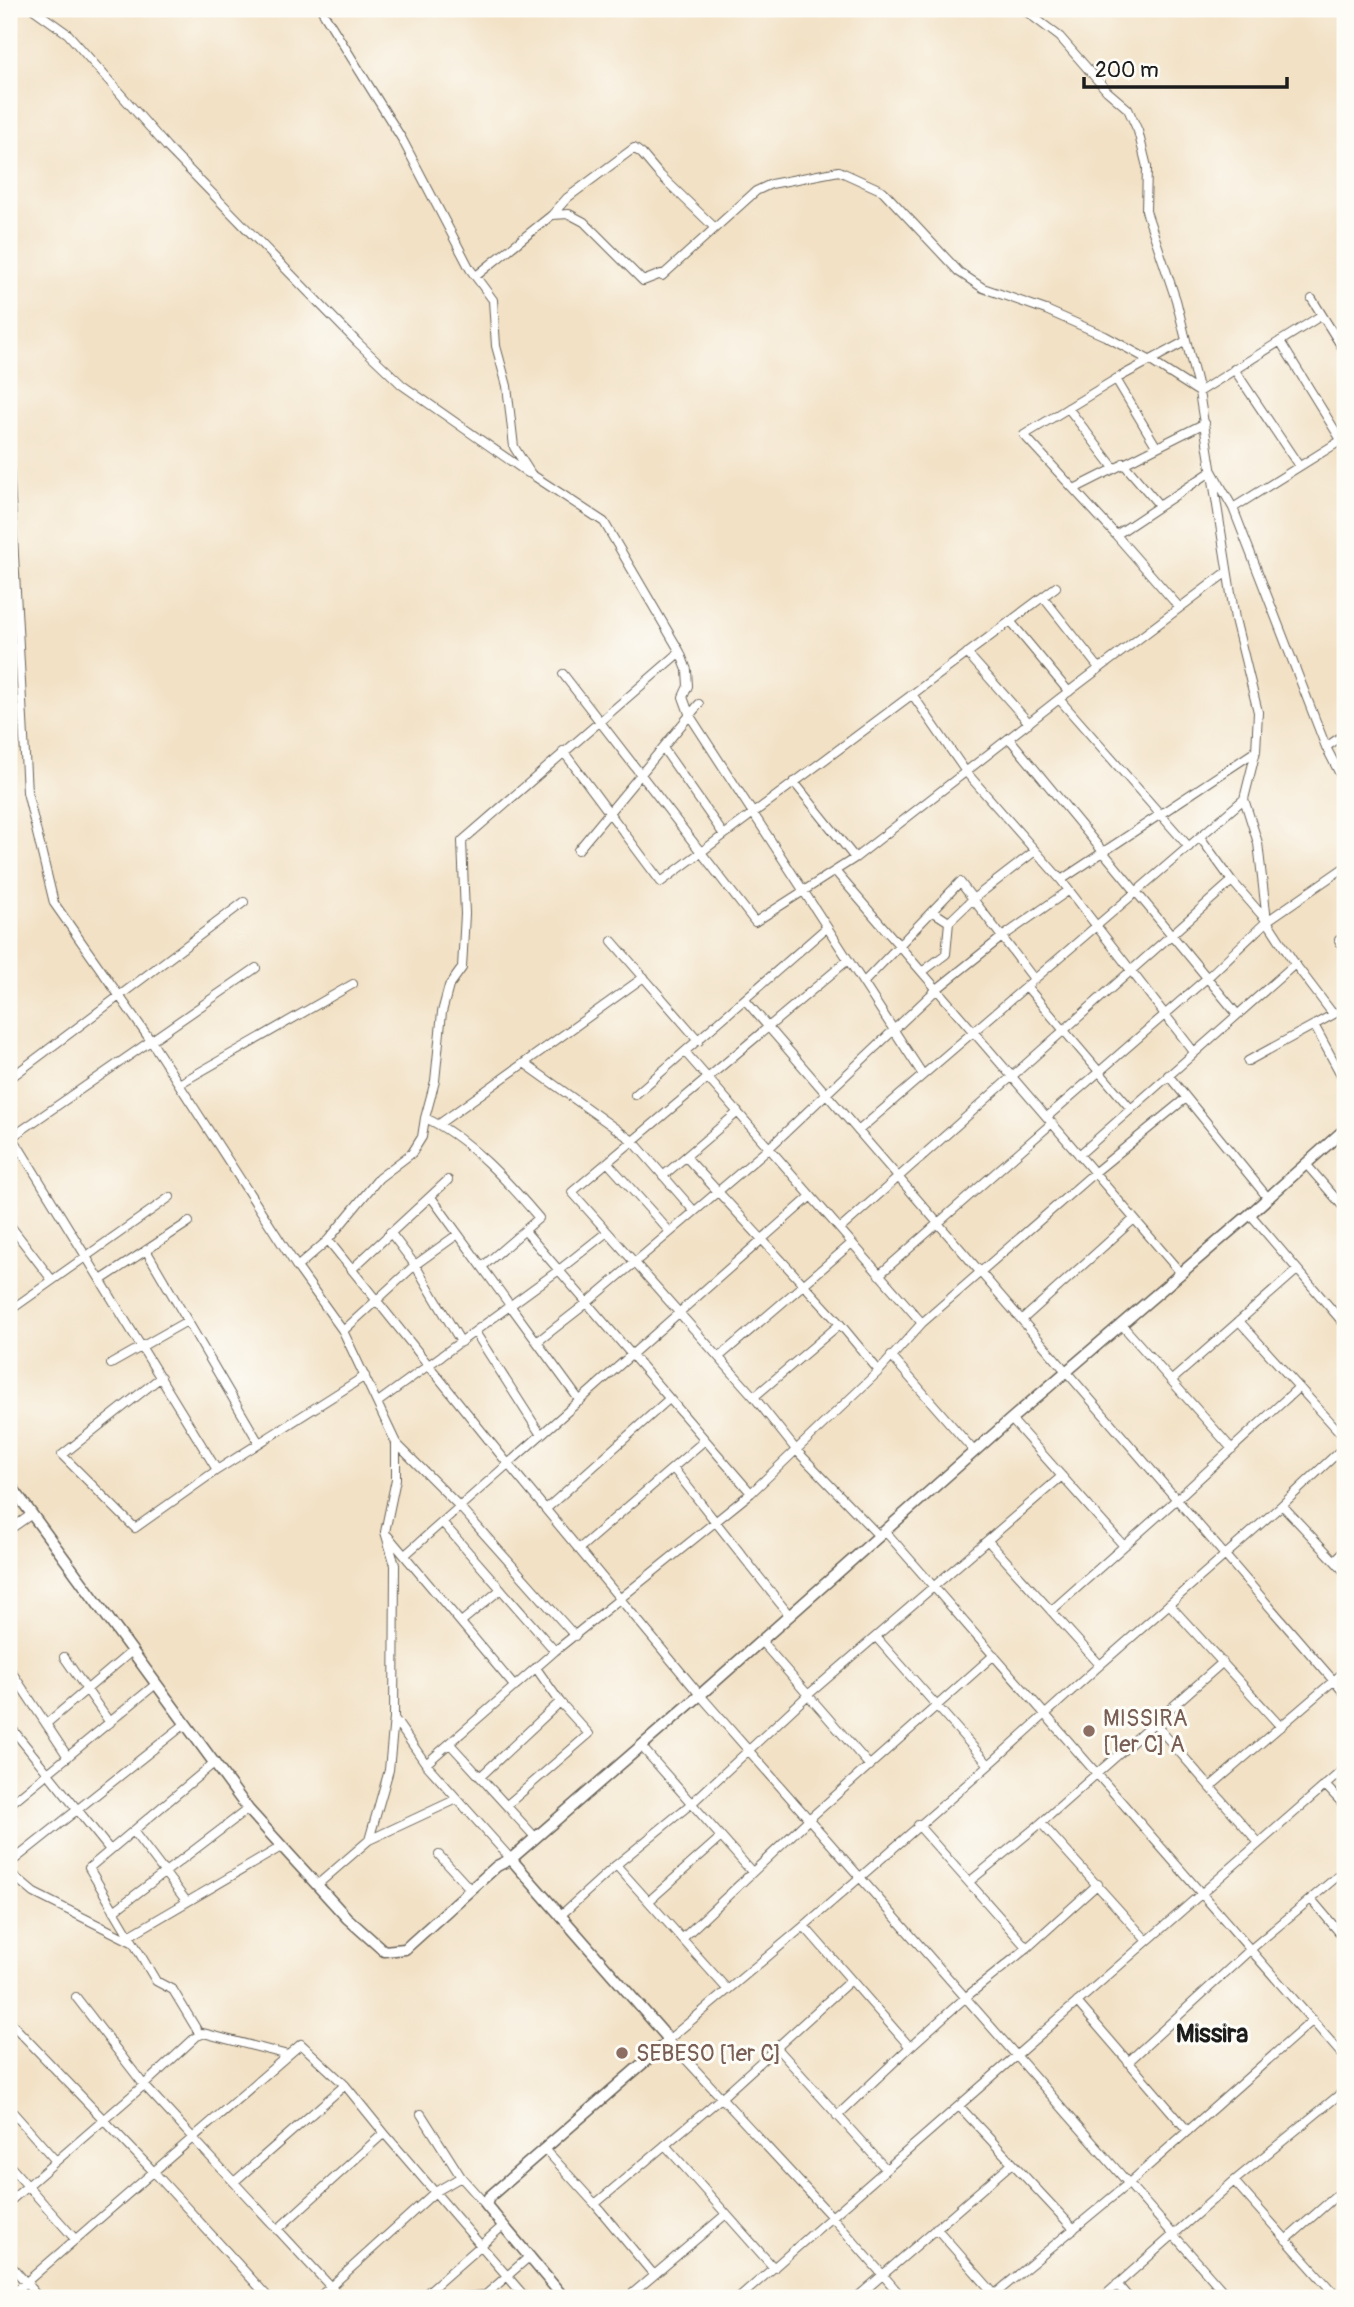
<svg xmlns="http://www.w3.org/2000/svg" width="1354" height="2307" font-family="Pangolin,sans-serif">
	<rect width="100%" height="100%" fill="#fdfcf7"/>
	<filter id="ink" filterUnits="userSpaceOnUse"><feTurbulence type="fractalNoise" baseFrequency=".0143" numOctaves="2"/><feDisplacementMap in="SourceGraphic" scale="14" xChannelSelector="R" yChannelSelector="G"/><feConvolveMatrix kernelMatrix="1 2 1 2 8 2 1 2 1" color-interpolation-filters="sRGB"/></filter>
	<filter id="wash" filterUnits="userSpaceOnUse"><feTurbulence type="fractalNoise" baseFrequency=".00686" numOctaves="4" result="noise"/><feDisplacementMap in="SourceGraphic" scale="28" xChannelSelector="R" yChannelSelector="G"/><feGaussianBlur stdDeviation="1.57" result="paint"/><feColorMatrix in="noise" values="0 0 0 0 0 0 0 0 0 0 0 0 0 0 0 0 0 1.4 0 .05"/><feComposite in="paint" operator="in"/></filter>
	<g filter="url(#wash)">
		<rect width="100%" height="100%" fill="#f2e1c5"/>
	</g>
	<g filter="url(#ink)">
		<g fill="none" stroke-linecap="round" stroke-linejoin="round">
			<g stroke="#676157" stroke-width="10">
				<path id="street" d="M33,9L68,34L167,147L357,342L402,385L528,473
					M321,9L402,139L470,269L493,300L496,346L507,386L514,447L531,474L604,522L680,652L687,670L688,686L683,697L690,716L923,1075
					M1023,9L1060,37L1107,91L1128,109L1138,131L1147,167L1146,211L1176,300L1199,392L1235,619L1258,712L1256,751L1244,799L1258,843L1267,921
					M552,215L569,214L584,222L643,281L661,274L662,276L756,191L771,184L839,171L883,191L959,272L983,288L1046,310L1105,336L1149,360L1199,392L1322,315
					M1342,249L1345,254
					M476,276L552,215L567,198L634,148L642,154L658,173L714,227
					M1312,299L1345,352
					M1280,341L1341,440
					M1234,369L1299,466
					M1116,379L1156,446
					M1068,408L1114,468
					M1123,463L1159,505
					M9,464L27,792L54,903L151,1041L297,1267L343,1331L396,1443L460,1507L575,1636
					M1074,489L1205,423
					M1233,508L1345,438
					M1116,535L1212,471L1233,508L1326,747L1345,784
					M1043,597L1099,668
					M1179,607L1116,535L1024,435L1116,379L1186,341
					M1010,621L1069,692
					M967,653L1029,723
					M563,674L755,922L855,858L1059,699L1227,572
					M912,694L966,772L1061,880L1194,1052
					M1059,699L1189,847
					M1009,738L1237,1014
					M1326,747L1345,734
					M663,748L724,835
					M563,751L661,882L1056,587
					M794,782L855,858
					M1200,837L1232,881L1267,921L1295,964L1333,1014
					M578,850L699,704
					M835,871L1180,1272
					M1061,880L1256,751
					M932,911L949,922
					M1339,940L1345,951
					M612,941L699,1041
					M848,960L572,1192L754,1397L797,1451L879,1536
					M922,972L946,954L949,922L973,899L1035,851
					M864,982L960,882L1034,979
					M1026,986L1131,1109
					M745,1000L1345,1694
					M1314,1025L1345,1082
					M685,1052L922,1323
					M1248,1061L1345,1008
					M524,1063L633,1141L694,1211
					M1168,1075L1268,1198
					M9,1079L244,902
					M179,1084L353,984
					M635,1095L826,928
					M1047,1117L1207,978L1267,921L1345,867
					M425,1118C467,1136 510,1184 539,1218L482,1267
					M439,1124L644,977
					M858,1131L1244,799
					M12,1136L217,1470
					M9,1139L256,968
					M1079,1155L1295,964
					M686,1157L840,1324L879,1371
					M608,1163L670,1232
					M1306,1164L1345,1209
					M663,1176L738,1112
					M431,1197L580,1401
					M1250,1214L1345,1325
					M9,1224L52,1280
					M840,1229L1232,881
					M525,1231L751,1493
					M390,1232L415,1265L461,1342
					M328,1240L508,1464L700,1695L1229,2298
					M146,1250L259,1443
					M297,1267L328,1240L379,1178L412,1153L422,1137L425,1118L435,1081L442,1012L449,986L462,968L465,914L462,841L680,652
					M352,1269L448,1180
					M879,1275L1052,1123
					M101,1280L189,1222
					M9,1311L170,1197
					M1022,1320L1134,1219
					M1239,1321L1345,1438
					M1121,1324L1232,1449
					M343,1331L415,1265L458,1234
					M475,1332L541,1435
					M537,1342L587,1303L769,1148L937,989L1002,937L1068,891
					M891,1356L974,1451
					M719,1357L852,1243
					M111,1364L187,1321
					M161,1377L62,1455L135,1528L217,1470L365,1376
					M1172,1380L1297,1270
					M754,1397L840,1324
					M378,1402L559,1270L607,1232
					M1011,1419L1124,1546
					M673,1468L790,1616
					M1282,1505L1345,1572
					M546,1509L669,1399
					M442,1522L555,1651
					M9,1530L32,1514
					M885,1531L1345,2058
					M388,1536L515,1687
					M988,1541L1100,1665
					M580,1548L705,1440
					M405,1555L811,1196
					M1335,1560L1345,1550
					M1169,1604L1281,1727
					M1051,1611L1177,1499L1299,1387
					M461,1622L501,1589
					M876,1637L989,1765
					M761,1641L870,1766
					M64,1657L110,1723
					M9,1668L68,1757
					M394,1718L426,1764L511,1859
					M46,1724L132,1651
					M1155,1724L1259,1843
					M9,1725L110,1850
					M450,1744L535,1837
					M641,1746L752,1872
					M426,1764L555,1651L751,1493L879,1371L922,1323L1094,1173L1186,1098
					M480,1777L560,1702
					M1325,1785L1345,1806
					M1211,1786L1345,1671
					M9,1805L156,1684
					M507,1805L589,1734L560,1702L536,1668
					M1041,1823L1147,1941
					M918,1825L1027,1948
					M133,1831L187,1902
					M369,1840L389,1770L394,1718L395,1565L385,1532L396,1479V1443
					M439,1855L471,1890
					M9,1864L185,1724
					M616,1865L727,1989
					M9,1872L34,1893L132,1942
					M969,1882L1041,1823L1223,1662
					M317,1885L369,1840L457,1799
					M1311,1899L1345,1939
					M649,1901L721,1837
					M114,1911L248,1809
					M561,1915L616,1865L692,1803L809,1694L1062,1476
					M804,1926L910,2047
					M129,1936L281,1847
					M683,1938L809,1819L994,1655
					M76,1997L144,2085L341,2298
					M1077,2002L1188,2131
					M9,2021L153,2171L269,2298
					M200,2035L173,1990L156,1981L89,1868L214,1763
					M776,2047L886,2169
					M1128,2062L1251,1949L1345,1870
					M959,2106L1074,2229
					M9,2108L56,2161
					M421,2114L461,2177L486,2205
					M837,2116L910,2047L966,1997L1027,1948L1098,1884
					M665,2145L774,2268
					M545,2149L595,2204L654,2275
					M9,2165L75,2239
					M1234,2181L1338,2298
					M234,2182L345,2085
					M9,2202L144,2085L198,2035L203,2033L288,2055
					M595,2204L721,2098L851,1980
					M936,2228L997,2297
					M277,2230L384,2133
					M1286,2240L1345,2188
					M9,2263L39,2298
					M1117,2284L1129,2298
					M995,2294L1129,2183L1313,2020
					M9,2297L301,2044L345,2085L384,2133L526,2298
					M318,2298L435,2192L461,2177
					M421,2298L504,2225
					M447,2298L486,2295
					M482,2298L530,2256
					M627,2298L725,2215
					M739,2298L1345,1768
					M856,2298L1012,2163
					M903,2298L832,2217L668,2040L804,1926L989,1765L1100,1665L1282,1505L1345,1446
					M1102,2298L1234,2181L1345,2090"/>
			</g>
			<g stroke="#676157" stroke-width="13">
				<path id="secondary" d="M9,1483L248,1809L347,1918L384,1951L405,1949L497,1866L511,1859L666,2036L668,2040L665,2044L489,2197L486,2205L564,2298
					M511,1859L700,1695L1011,1419L1250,1214L1345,1129"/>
			</g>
			<use href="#street" stroke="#fff" stroke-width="8"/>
			<use href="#secondary" stroke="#fff" stroke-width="10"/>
		</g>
	</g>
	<g fill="#8d6e63" stroke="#fdfcf7" stroke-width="2.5">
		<circle cx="1089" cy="1731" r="7"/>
		<circle cx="622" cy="2053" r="7"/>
	</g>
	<g text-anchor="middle" stroke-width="6" stroke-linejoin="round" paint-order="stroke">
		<g font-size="23" fill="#785e54" stroke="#fdfcf7" text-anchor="start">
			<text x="1103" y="1726">MISSIRA<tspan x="1103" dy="26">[1er C] A</tspan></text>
			<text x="636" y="2061">SEBESO [1er C]</text>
		</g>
		<g font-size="26" font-weight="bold" fill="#1c1c1c" stroke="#fdfcf7">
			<text x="1212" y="2042">Missira</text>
		</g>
	</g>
	<rect width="1354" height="2307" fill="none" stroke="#fdfcf7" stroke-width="35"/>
	<path d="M1084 77v10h203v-10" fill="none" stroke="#1c1c1c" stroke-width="3.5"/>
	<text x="1095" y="77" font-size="21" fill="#1c1c1c" stroke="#fdfcf7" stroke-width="5" paint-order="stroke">200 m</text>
</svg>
